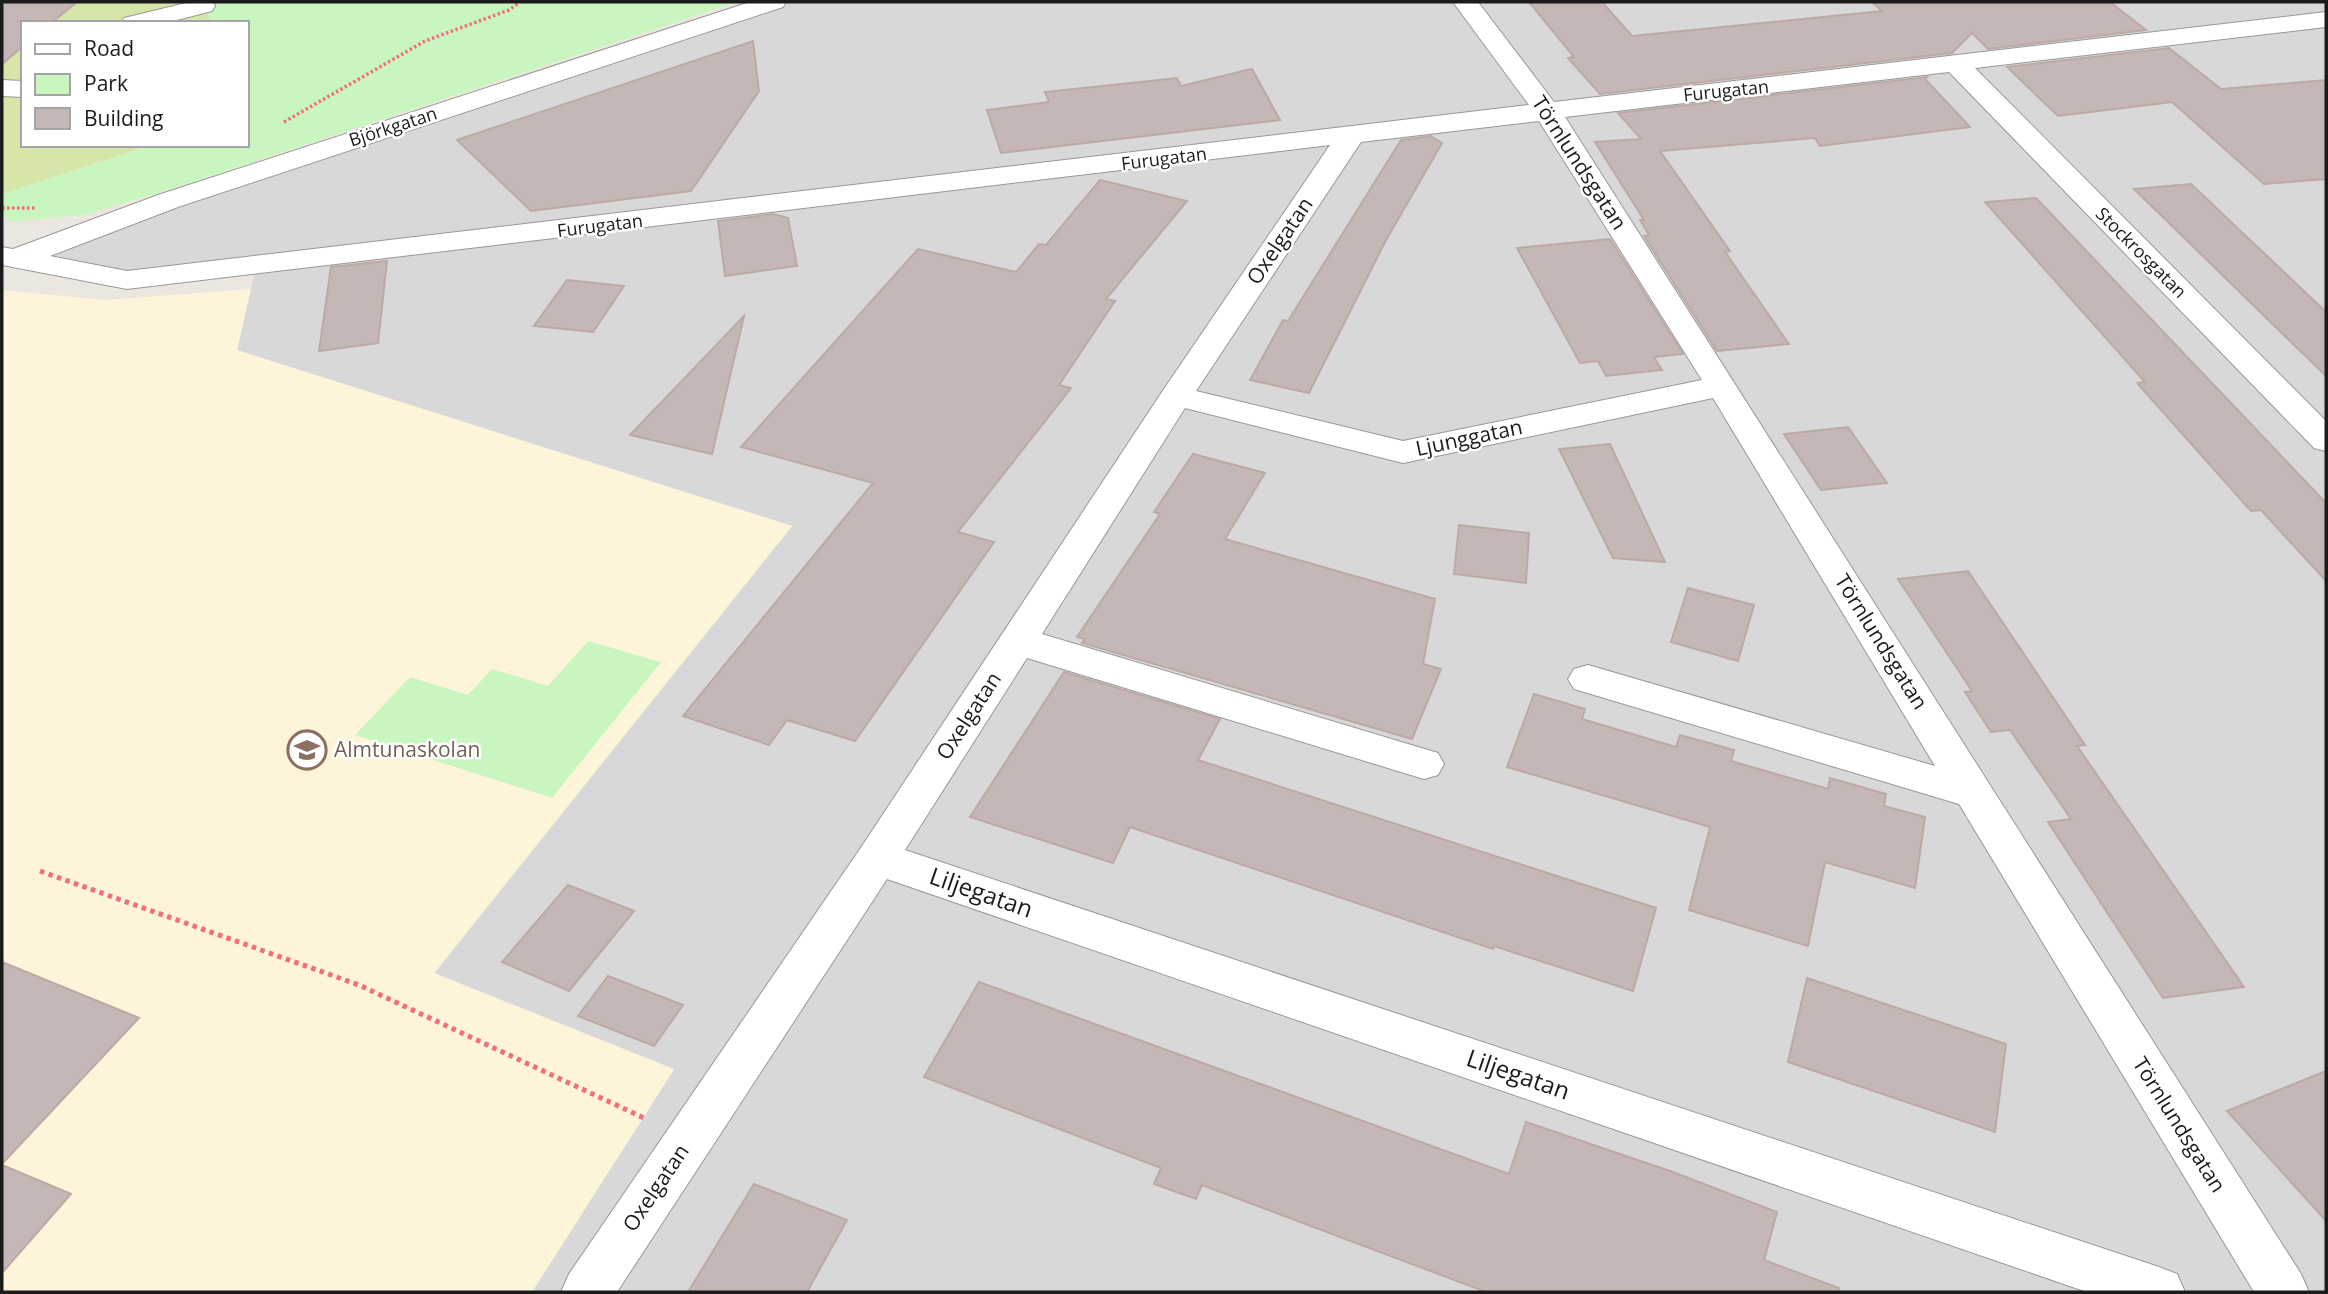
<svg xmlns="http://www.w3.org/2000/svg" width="2328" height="1294" font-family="'Open Sans',sans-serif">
	<rect width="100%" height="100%" fill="#ece6e1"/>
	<path fill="#d9d8d9" d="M774,2H2326V1292H532L674,1070L434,974L792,526L236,350L256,267L127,280L14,259L168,201Z"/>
	<path fill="#fdf4d9" d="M251,289L237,350L792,526L434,973L674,1069L532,1292H2V290L105,300Z"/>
	<path fill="#d6e5a9" d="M2,2H201L212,23H23V145H152L2,194Z"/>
	<path fill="#c9f6bf" d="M201,2H737L162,192L83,215L10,222L2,213V194L152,145H247V23H212Z
		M588,641L661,662L552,798L355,735L410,677L468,695L492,669L548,686Z"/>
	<path fill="#c4b7b5" stroke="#bda9a4" stroke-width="2" d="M2,2H77L51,23H23V46L2,64Z
		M1529,2H1602L1632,36L1882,11L1872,2H2110L2146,30L1988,49L1972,33L1952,53L1600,94L1568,58L1574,57Z
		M753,41L759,91L691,191L531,211L457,140Z
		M2169,48L2221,89L2326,80V179L2264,184L2172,102L2058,116L2007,67Z
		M1252,69L1280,120L1001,153L987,110L1049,102L1045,92L1177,78L1181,86Z
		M1927,77L1925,79L1970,127L1820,146L1815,138L1660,151L1730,251L1725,252L1789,344L1717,351L1644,236L1649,235L1640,220H1644L1595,142L1641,139L1618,113Z
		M1431,136L1442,143L1385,242L1309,393L1250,380L1283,320L1288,321L1401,140Z
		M1100,180L1187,201L1106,299L1115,301L1059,385L1071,388L958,532L994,542L855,741L787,720L769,745L683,716L873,483L741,447L918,249L1016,272L1039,244L1046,245Z
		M2191,184L2326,312V376L2134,189Z
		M2036,198L2326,503V581L2261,510L2251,511L2137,383L2145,382L1985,202Z
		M773,214L788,218L797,266L725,276L718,221Z
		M1610,239L1683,354L1654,357L1662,370L1606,376L1598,361L1580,363L1517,248Z
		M387,261L378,343L319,351L331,267Z
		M567,280L624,286L593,332L534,326Z
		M744,316L712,454L630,435Z
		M1848,427L1887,483L1821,490L1784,434Z
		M1610,444L1665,562L1613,558L1559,449Z
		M1193,454L1265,473L1225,539L1435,599L1423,664L1441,669L1412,739L1082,643L1085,639L1077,637L1160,514L1154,512Z
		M1459,525L1529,533L1526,583L1454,574Z
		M1968,571L2085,745L2077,746L2244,987L2163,998L2048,822L2071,819L2010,730L1991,732L1965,692L1972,691L1898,579Z
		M1688,588L1754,605L1738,661L1671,642Z
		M1064,672L1220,719L1198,760L1656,908L1633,991L1494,946L1493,949L1130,827L1113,863L970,817Z
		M1534,694L1585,709L1582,719L1676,747L1680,735L1734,750L1731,761L1828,789L1830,778L1886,794L1884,806L1925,817L1915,888L1825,862L1808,946L1689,910L1710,827L1507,767Z
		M568,885L634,911L569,991L502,962Z
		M2,962L139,1018L2,1164Z
		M608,976L683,1005L654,1046L578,1016Z
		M1807,978L2006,1044L1995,1132L1788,1062Z
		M979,982L1509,1174L1526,1122L1673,1172L1777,1212L1764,1260L1839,1288L1838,1292H1486L1202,1185L1196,1199L1154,1184L1161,1168L924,1077Z
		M2326,1071V1221L2227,1111Z
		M2,1165L71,1194L2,1273Z
		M754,1184L847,1220L807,1292H688Z"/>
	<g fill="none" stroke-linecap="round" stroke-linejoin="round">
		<g stroke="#989898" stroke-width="2">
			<path id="minor" d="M190,2H213L215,6L212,11L165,23H121L124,18Z
				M750,2H786L783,7L178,207L50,256L127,271L1529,105L1453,2H1478L1554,102L2326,12V27L1975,68L2326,421V451L2314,448L1949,72L1565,117L2301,1274L2309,1292H2254L1959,804L1574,689L1568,679L1574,669L1588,665L1935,766L1713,398L1403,463L1185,408L1042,634L1438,753L1444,764L1438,775L1424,779L1027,658L905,850L2159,1267L2177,1274L2185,1292H2087L887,879L617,1292H561L569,1274L862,846L1164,389L1330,145L127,289L2,265V247L13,249L158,195ZM1539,121L1702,380L1403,441L1196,391L1361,142Z
				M2,80L23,81V97L2,96Z"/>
		</g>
		<path stroke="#f26c82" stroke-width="3.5" stroke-dasharray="2.5 2.5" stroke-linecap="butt" d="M284,122L425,41L509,10L520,2
			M2,208H36"/>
		<path stroke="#f26c82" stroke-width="5" stroke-dasharray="4.5 4.5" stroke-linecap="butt" d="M40,871L359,985L644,1118"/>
		<use href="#minor" fill="#fff" fill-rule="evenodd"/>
	</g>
	<defs>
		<g id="school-ring" transform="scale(2.0125)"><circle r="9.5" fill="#fff" stroke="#8d6e63" stroke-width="1.5"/><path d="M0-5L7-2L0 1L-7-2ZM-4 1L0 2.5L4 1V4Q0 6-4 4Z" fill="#8d6e63"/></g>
	</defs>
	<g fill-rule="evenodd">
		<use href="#school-ring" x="307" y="750"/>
	</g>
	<g text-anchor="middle" stroke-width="5" stroke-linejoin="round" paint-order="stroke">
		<g font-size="18" fill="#1b1b1b" stroke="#fff">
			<text transform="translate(1726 91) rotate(-6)" y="6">Furugatan</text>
			<text transform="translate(393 127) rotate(-18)" y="6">Björkgatan</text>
			<text transform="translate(1164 159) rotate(-7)" y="6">Furugatan</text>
			<text transform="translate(600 226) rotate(-7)" y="6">Furugatan</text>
			<text transform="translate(2141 253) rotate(45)" y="6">Stockrosgatan</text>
		</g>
		<g font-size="21" fill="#1b1b1b" stroke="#fff">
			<text transform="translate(1579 163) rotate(57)" y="7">Törnlundsgatan</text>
			<text transform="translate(1280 241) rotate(-56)" y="7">Oxelgatan</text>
			<text transform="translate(1469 438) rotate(-12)" y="7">Ljunggatan</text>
			<text transform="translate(1881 642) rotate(58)" y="7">Törnlundsgatan</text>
			<text transform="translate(969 716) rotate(-57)" y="7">Oxelgatan</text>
			<text transform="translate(2179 1125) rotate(58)" y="7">Törnlundsgatan</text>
			<text transform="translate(656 1188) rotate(-56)" y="7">Oxelgatan</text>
		</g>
		<g font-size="21" fill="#785e54" stroke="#fff" text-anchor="start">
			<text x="334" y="757">Almtunaskolan</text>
		</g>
		<g font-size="24" fill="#1b1b1b" stroke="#fff">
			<text transform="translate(981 893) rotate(19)" y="8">Liljegatan</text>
			<text transform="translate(1518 1075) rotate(19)" y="8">Liljegatan</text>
		</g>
	</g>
	<rect width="2328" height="1294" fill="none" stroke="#1b1b1b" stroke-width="7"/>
	<rect x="21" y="21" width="228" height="126" fill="#ffffff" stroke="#a4a4a4" stroke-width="2"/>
	<rect x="35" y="44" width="35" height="10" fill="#ffffff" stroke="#a4a4a4" stroke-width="2"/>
	<text x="84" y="56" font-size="21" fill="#1b1b1b">Road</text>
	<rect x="35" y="74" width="35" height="21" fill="#c9f6bf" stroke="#a4a4a4" stroke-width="2"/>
	<text x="84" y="91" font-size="21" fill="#1b1b1b">Park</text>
	<rect x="35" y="108" width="35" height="21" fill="#c4b7b5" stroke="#a4a4a4" stroke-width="2"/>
	<text x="84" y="126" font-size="21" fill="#1b1b1b">Building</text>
</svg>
